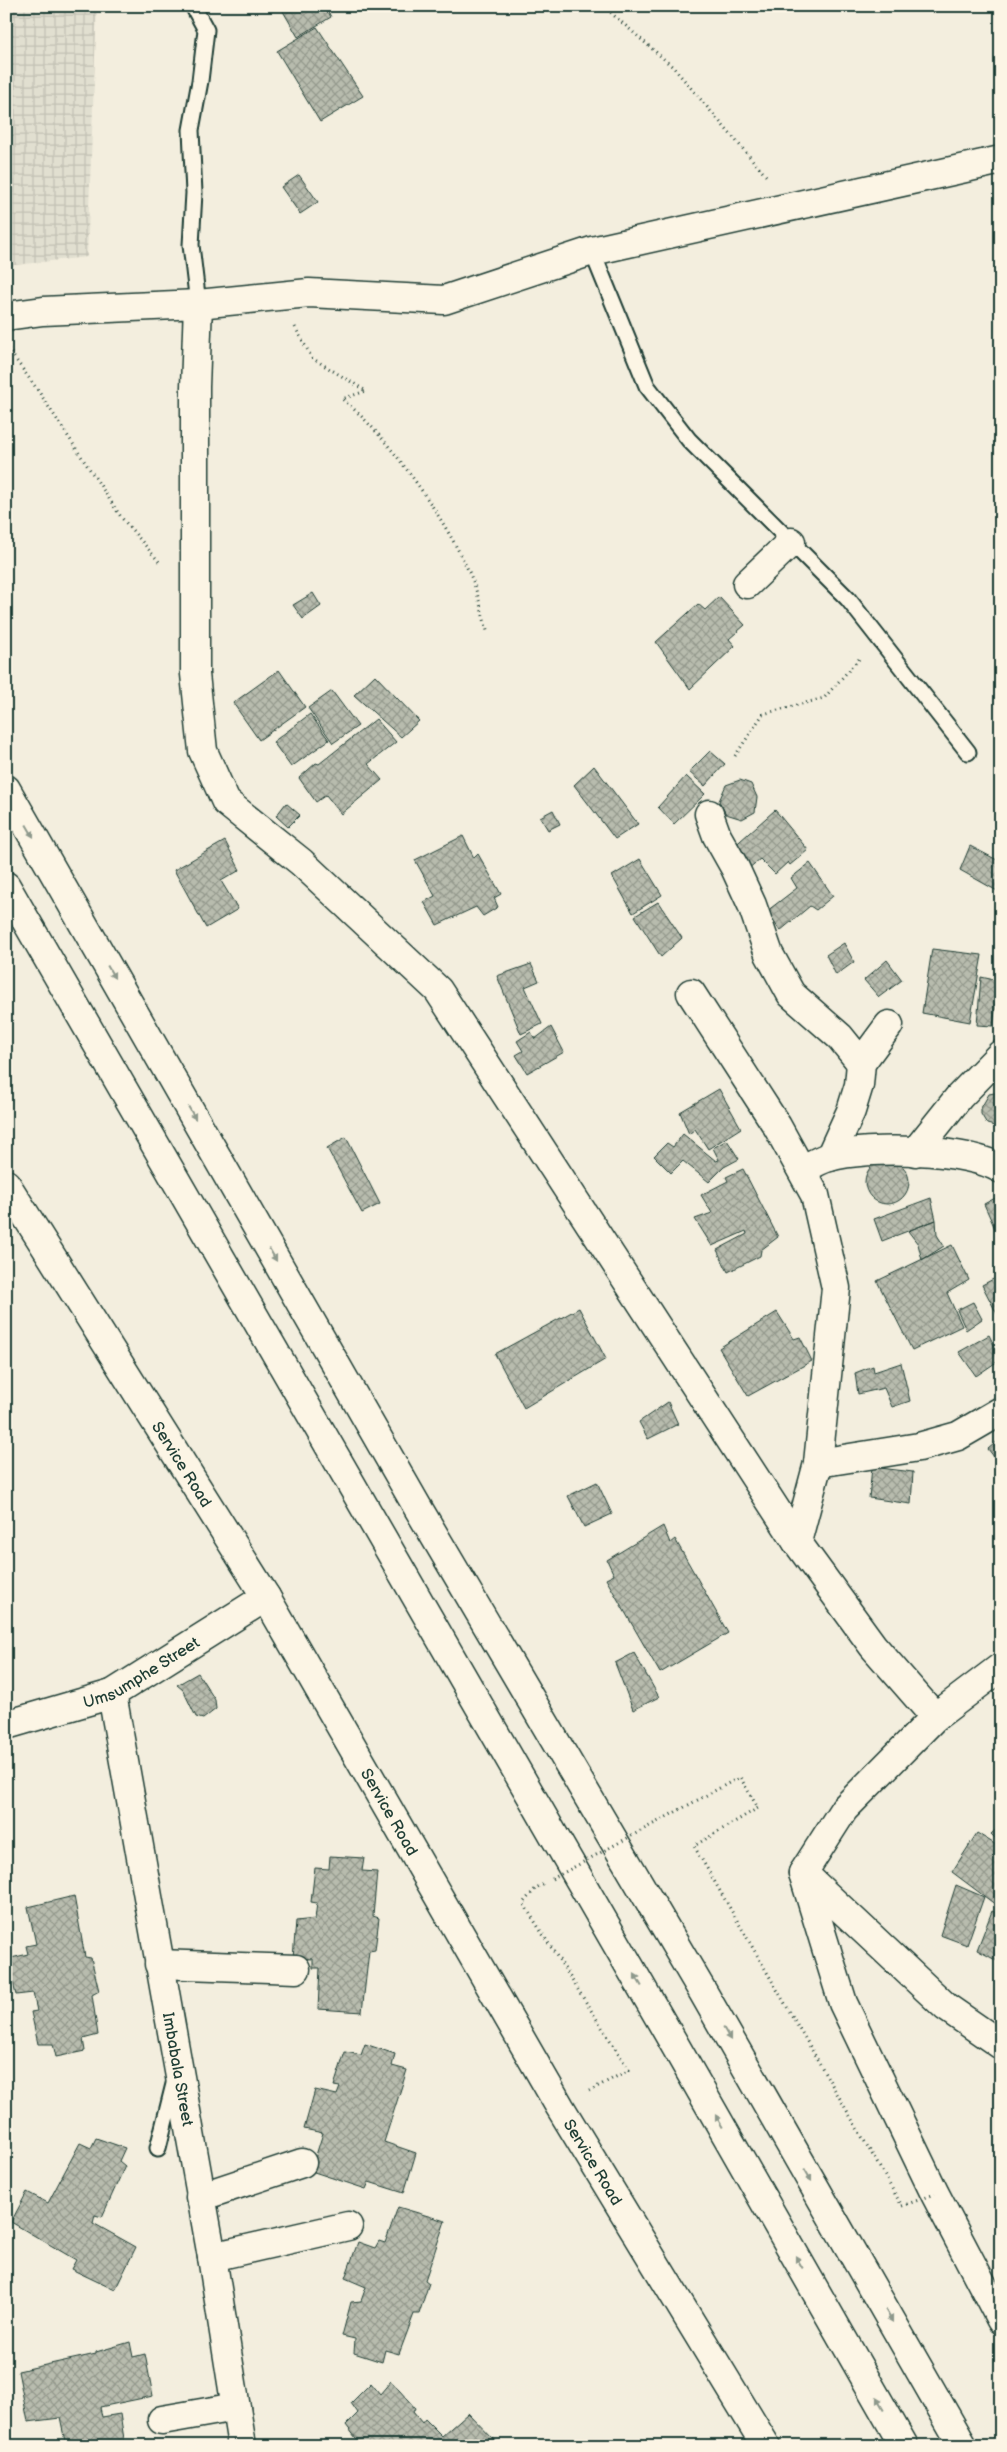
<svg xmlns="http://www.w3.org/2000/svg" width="1007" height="2452" font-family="'Balsamiq Sans',sans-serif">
	<defs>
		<pattern id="industrial-grid" width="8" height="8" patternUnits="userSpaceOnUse" patternTransform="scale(1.25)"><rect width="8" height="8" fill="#e1dfd0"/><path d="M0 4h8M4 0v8" fill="none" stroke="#c1c0b3"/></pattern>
		<pattern id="building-cross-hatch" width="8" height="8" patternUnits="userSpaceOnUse" patternTransform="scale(1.25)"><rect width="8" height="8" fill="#b8bcae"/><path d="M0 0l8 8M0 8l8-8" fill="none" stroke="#959a8e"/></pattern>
	</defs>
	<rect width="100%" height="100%" fill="#f3eede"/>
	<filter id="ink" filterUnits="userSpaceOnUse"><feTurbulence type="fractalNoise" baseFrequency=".02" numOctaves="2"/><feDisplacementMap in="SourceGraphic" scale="10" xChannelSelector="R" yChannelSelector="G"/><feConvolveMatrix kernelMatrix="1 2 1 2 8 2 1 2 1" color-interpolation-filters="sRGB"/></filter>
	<g filter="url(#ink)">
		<path fill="url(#industrial-grid)" d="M6,6H97L87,257L6,266Z"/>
		<path fill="url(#building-cross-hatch)" stroke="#1f3d34" d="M280,6H325L331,17L298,37Z
			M317,27L363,96L320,122L277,51Z
			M299,175L318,202L300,214L281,187Z
			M313,593L321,606L303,619L293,605Z
			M719,597L745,625L729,639L735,646L690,689L656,642L698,604L705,610Z
			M279,670L305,707L259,740L233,703Z
			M375,675L419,721L401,737L354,695Z
			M332,691L358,726L333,743L308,708Z
			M310,714L329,740L291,767L273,742Z
			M376,719L396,742L368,764L382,780L341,814L326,795L316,802L299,778L316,763L319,764Z
			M710,751L725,764L705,786L689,772Z
			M594,766L638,824L615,839L574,785Z
			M686,776L705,794L674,824L658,807Z
			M740,780L751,784L757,797L755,812L742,819L726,814L719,801L726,785Z
			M286,803L300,815L288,827L276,816Z
			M553,810L560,824L548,830L540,817Z
			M775,810L808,850L790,865L788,862L775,874L760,859L748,869L731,849Z
			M463,836L474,858L478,854L501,894L494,898L498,907L483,916L476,907L437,925L424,902L435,896L415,860Z
			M225,841L240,870L221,881L238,909L206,928L174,870Z
			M970,846L1001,862L999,892L960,870Z
			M640,859L662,895L633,913L612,876Z
			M810,863L833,896L816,910L810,906L780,931L767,911L797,888L791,878Z
			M658,902L682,938L661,957L635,916Z
			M844,943L854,962L836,975L826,955Z
			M932,949L982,955L970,1022L922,1013Z
			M887,960L902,980L879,997L864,980Z
			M531,964L539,981L525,987L542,1024L521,1034L497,976Z
			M981,977L999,981L993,1026L977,1025Z
			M551,1027L564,1052L527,1073L516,1055L523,1051L517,1041L531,1032L535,1039Z
			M719,1089L741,1128L708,1149L695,1129L689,1134L680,1112Z
			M1000,1092L1001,1127H998L987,1124L981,1114V1108L989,1094Z
			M683,1134L716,1161L719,1160L713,1148L727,1140L739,1159L724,1167L709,1182L683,1161L671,1173L654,1156L667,1143L673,1147Z
			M346,1137L380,1204L362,1213L327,1148Z
			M865 1182a22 22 0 1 1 44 0a22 22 0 1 1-44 0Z
			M743,1169L778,1237L761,1250L760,1256L728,1272L717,1250L747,1234L746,1231L712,1246L695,1219L712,1213L701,1195L728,1181L726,1177Z
			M1001,1195V1242L984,1204Z
			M931,1198L936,1220L882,1241L874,1219Z
			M936,1220L937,1235L944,1246L922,1260L918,1244L908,1231Z
			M952,1245L969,1280L947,1293L962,1326L912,1350L877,1281Z
			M1001,1275V1314L998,1316L982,1285Z
			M973,1302L982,1319L966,1330L957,1310Z
			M579,1308L606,1359L524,1408L495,1354Z
			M777,1312L794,1339L800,1337L812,1361L748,1396L719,1348Z
			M989,1335L1001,1359L976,1376L959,1352Z
			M901,1363L910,1401L892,1407L884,1388L858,1394L855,1373L873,1366L874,1372Z
			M668,1402L678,1424L648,1439L639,1422Z
			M1001,1438V1466L988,1449Z
			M872,1467L913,1472L911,1504L869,1498Z
			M597,1482L612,1514L584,1527L568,1496Z
			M663,1526L670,1543L675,1539L728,1633L660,1673L606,1579L614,1575L607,1560Z
			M634,1653L659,1697L633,1710L615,1663Z
			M198,1673L215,1700L216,1709L203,1719L196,1717L183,1690L177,1685Z
			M1001,1825V1844L991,1834Z
			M977,1833L1001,1848V1896L996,1905L952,1872Z
			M330,1856L364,1858L362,1871L377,1872L373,1916L379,1918L375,1950L369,1951L362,2012L318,2009L320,1968H313V1959L293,1958L296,1921L315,1919L317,1903L311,1902L315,1868L329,1869Z
			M956,1885L984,1897L967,1945L940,1935Z
			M74,1896L85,1957L91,1958L99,1991L92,1995L98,2035L83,2039L85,2051L56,2057L53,2044H38L31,2012L37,2011L33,1993L16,1995L7,1959L28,1954L26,1946L36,1944L28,1907Z
			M992,1911L1001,1915V1963L977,1950Z
			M365,2044L395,2054L392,2066L407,2070L384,2142L416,2153L404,2193L369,2182L366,2189L311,2171L323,2133L304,2129L315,2090L337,2095L340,2087L334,2086L345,2052L361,2055Z
			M96,2138L125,2148L119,2161L125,2166L102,2217L95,2215L93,2223L136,2247L115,2290L71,2269L76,2260L11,2222L27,2192L48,2203L80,2143L91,2148Z
			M398,2207L445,2221L425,2280L429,2283L419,2314H414L399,2354L385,2350L382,2362L354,2353L355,2339L342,2336L351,2302L361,2301L366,2287L345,2278L358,2242L375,2248L379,2241L385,2243Z
			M130,2342L133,2357L145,2354L153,2396L100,2407L102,2417L120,2414L125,2445L66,2446L60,2418L28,2422L18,2371L96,2354V2352Z
			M391,2381L415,2408L413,2412L422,2423L425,2419L442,2436L468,2413L496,2442L492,2446H362L346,2425L358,2413L351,2403L371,2383L380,2394Z"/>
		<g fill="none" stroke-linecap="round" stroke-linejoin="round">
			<g stroke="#1f3d34" stroke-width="19">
				<path id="lane" d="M193,6L206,30L200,81L191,130L194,193L191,245L198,304
					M592,251L647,386L689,440L848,599L968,752
					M158,2148L175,2080"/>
			</g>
			<g stroke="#1f3d34" stroke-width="31">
				<g id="street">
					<path d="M198,304L309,293L444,300L592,251L1001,160"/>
					<path d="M747,584L791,542"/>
					<path d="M709,814L717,836L735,868L752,905L769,954L791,994L840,1037L861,1063"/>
					<path d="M691,993L777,1126L815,1195L836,1288L818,1463L797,1542"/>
					<path d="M915,1152L959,1097L1001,1054"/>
					<path d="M830,1157L851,1111L859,1085L861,1063L889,1025"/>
					<path d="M802,1170C811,1165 819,1160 829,1157C867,1146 968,1148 1001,1169"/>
					<path id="s1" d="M6,1184L266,1597L560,2107L766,2446"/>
					<path d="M818,1463L919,1447L958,1436L1001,1411"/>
					<path id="s2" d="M112,1694L212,2257L242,2446"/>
					<path d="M935,1717L1001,1667"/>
					<path id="s3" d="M6,1725L112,1694L266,1597"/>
					<path d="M803,1873L946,2007L1001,2045"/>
					<path d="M159,1964L296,1969"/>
					<path d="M200,2197L302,2163"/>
					<path d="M212,2257L348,2226"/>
					<path d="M162,2420L236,2407"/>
				</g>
			</g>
			<g stroke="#1f3d34" stroke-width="31">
				<path id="secondary" d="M6,316L43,311L198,304L195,387V674L203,751L226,802L301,862L438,990L797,1542L873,1646L935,1717L844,1809L803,1873L843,2003L935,2194L1001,2320"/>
			</g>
			<g stroke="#1f3d34" stroke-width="31">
				<path id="highway" d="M6,789L418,1508L703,1992L963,2446
					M6,886L668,2033L904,2446"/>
			</g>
			<path stroke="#1f3d34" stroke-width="3" stroke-dasharray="1 4" stroke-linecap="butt" d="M603,6L673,67L767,177
				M295,327L312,358L366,391L342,399C388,435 445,519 469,572C478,591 482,614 488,634
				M8,349L37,389L121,517L161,564
				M735,756L763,714L824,698L859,659
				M543,1884L536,1888L523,1903L629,2070L589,2091"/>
			<use href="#lane" stroke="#fcf5e5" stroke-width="15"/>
			<use href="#street" stroke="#fcf5e5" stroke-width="28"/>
			<use href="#secondary" stroke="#fcf5e5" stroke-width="28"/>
			<use href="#highway" stroke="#fcf5e5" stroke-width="28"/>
			<path stroke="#1f3d34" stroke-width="3" stroke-dasharray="1 4" stroke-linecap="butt" d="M552,1879L740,1777L758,1808L694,1846L902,2206L935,2194"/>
		</g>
		<defs><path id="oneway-solid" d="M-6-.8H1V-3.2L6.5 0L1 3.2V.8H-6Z" transform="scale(1.25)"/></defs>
		<g fill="#8e998c">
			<use href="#oneway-solid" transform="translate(30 831) rotate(60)"/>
			<use href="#oneway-solid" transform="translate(111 972) rotate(60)"/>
			<use href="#oneway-solid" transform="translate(192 1113) rotate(60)"/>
			<use href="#oneway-solid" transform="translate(273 1255) rotate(60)"/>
			<use href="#oneway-solid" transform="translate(638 1980) rotate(-120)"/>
			<use href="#oneway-solid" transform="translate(727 2034) rotate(60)"/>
			<use href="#oneway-solid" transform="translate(719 2121) rotate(-120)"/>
			<use href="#oneway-solid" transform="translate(808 2175) rotate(60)"/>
			<use href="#oneway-solid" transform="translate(799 2262) rotate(-120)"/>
			<use href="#oneway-solid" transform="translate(889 2316) rotate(60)"/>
			<use href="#oneway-solid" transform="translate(880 2403) rotate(-120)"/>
		</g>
	</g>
	<g text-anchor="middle" stroke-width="4" stroke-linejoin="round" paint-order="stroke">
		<g font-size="16" fill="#1f3d34" stroke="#fcf5e5">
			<text dy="6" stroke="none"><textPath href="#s1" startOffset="331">Service Road</textPath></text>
			<text dy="6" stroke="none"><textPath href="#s3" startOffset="146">Umsumphe Street</textPath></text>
			<text dy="6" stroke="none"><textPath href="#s1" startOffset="736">Service Road</textPath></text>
			<text dy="6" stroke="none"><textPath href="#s2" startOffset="381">Imbabala Street</textPath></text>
			<text dy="6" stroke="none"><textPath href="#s1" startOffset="1141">Service Road</textPath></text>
		</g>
	</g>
	<rect width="1007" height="2452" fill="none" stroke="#fcf5e5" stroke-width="25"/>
	<rect x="12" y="12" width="982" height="2427" fill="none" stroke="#1f3d34" stroke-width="2" filter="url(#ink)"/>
</svg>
